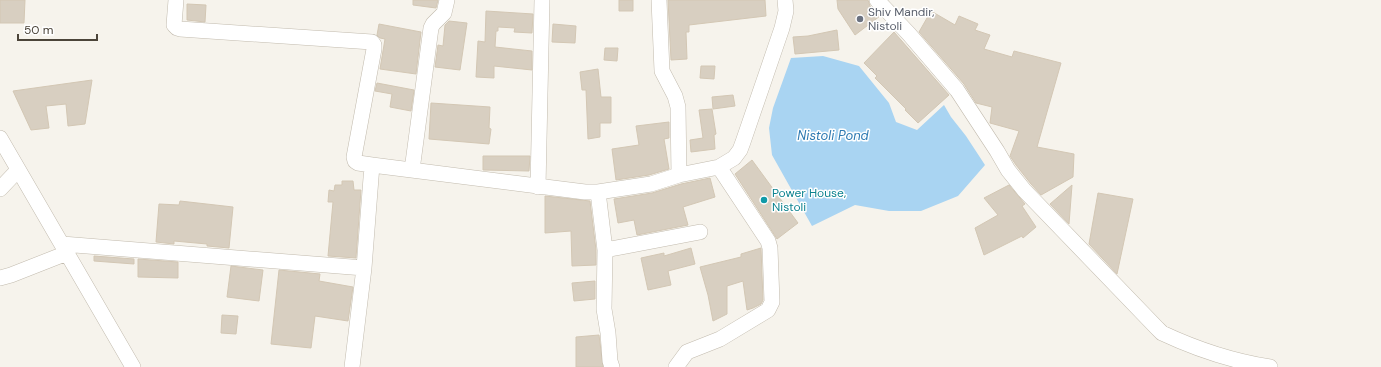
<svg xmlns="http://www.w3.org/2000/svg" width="1381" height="367" font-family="'DM Sans',sans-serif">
	<rect width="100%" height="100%" fill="#f6f3ec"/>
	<path fill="#a9d4f2" d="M823,56L859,66L889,103L896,122L917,130L944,105L951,117L966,136L985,165L958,196L921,211H889L855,205L812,226L772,155L769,128L773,108L791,58Z"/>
	<path fill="#d8cfc1" stroke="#d3c7b4" d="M0,0H25L24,23H0Z
		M413,0H438L436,8L413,5Z
		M619,0H633V11H619Z
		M668,0H765L766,16L689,25V32H686L687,59L671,60Z
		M837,0H868L870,6L880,16L855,35L838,9Z
		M187,4L206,5L205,22L187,20Z
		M486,11L533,14L532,33L514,32L515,28L498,27V31H496L495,47L532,51V70L494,66V78L476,77L478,41L485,42Z
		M931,11L955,25L959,16L978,24L975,30L990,35L984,49L1012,57L1014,51L1061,63L1037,147L1074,154L1073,177L1041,195L1031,184L1016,165L1010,156L1019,131L990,123L992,107L976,103L964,84L919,32Z
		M449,21L467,23L460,70L435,67L438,45L443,46L445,25Z
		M379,24L421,32L416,74L380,69L385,39L380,38L377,35Z
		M553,24L576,26L575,43L552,42Z
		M837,30L839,50L795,54L793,37L808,36Z
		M894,32L949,95L918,123L905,110L906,109L875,78L877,76L864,63Z
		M605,48H618L617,61L604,60Z
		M701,66H715L714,79L700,78Z
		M598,69L601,97H611V123H600V137L588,139L586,90H582L580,72Z
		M92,80L85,124L68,126L66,104L46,106L49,128L31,130L13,91Z
		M377,83L414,90L411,111L390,107L392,94L375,91Z
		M733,95L735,106L713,109L712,97Z
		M431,103L490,107L489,128L491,129L489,144L429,139Z
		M712,109L716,134L714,135L715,149L691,152L690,140L703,138L699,110Z
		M669,122V138L664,139L669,169L649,175L616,180L612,149L639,145L636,126Z
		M483,156H530L529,171L483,170Z
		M752,160L798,223L777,239L735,174Z
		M710,178L715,197L683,207L688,225L637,235L634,220L618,223L614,199L652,193L681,184Z
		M342,181H353L354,190H361L356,258L328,256L333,202H328L329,190L334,191L335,185H342Z
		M1009,185L1025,204L1022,206L1036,227L1023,238L1022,236L984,255L975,228L998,215L984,198Z
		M1072,185L1069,224L1050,204Z
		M1098,193L1133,199L1117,274L1089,244Z
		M545,196L590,201L596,250V265L572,266L571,231L545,233Z
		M180,201L233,207L229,248L207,246V244L174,241V244L156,242L159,204L179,205Z
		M691,248L695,264L668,271L671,285L648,290L641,258L664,253V256Z
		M761,248L763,300L761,304L753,308L747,310L743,281L727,286V314L713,321L708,295L700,267L741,257V254Z
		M94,256L134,259V264L94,261Z
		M138,259L178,262V278L138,277Z
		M231,266L263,270L259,301L227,297Z
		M279,270L320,274L319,281L353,287L348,321L315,316L311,348L271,344Z
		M595,281V299L574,301L572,283Z
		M222,315L238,316L236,334L221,333Z
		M599,335L603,367H576V337Z"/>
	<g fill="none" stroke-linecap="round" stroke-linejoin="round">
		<g stroke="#c2bbae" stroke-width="16">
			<path id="minor" d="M176,0L174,25L177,28L180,29L372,42L374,45V49L354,157L355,161L358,163L372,165
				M659,0L662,71L675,96L678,107L679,175
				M877,0L909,34L957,90L997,151L1008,170L1024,190L1156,327L1162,333C1196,349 1232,361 1270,367
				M0,138L133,367
				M412,170L431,28L433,24L444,13L447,0
				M538,187L542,0
				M0,189L18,170
				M598,192L605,250L604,309L608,333L610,361L612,367
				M62,244L364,268
				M605,250L700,232
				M0,278L11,275L67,253
				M352,367L364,268L372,165L585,192H598L651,184L679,175L719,167L734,158L740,150L743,142L782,28L786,11L785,0
				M676,367L687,352L720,339L768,310L772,302L770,248L768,241L719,167"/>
		</g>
		<use href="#minor" stroke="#fff" stroke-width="15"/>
	</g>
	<circle fill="#6b7280" stroke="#fff" stroke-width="1.5" cx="860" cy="19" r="4"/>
	<circle fill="#0f9aa8" stroke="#fff" stroke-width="1.5" cx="764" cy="200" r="4"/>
	<g text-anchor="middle" stroke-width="3" stroke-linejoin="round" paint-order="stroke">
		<g font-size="12" fill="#5b616d" stroke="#fff" text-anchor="start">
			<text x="868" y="16">Shiv Mandir,<tspan x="868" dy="14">Nistoli</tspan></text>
		</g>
		<g font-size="12" fill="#0d838f" stroke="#fff" text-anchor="start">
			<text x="772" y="197">Power House,<tspan x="772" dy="14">Nistoli</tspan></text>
		</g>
		<g font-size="13" font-style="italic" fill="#2e7ab2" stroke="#fff">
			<text x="833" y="140">Nistoli Pond</text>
		</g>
	</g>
	<path d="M18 34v6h79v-6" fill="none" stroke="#4b4439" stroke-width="2"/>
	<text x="24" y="34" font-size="12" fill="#4b4439" stroke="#ffffff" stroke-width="3" paint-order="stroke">50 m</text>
</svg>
